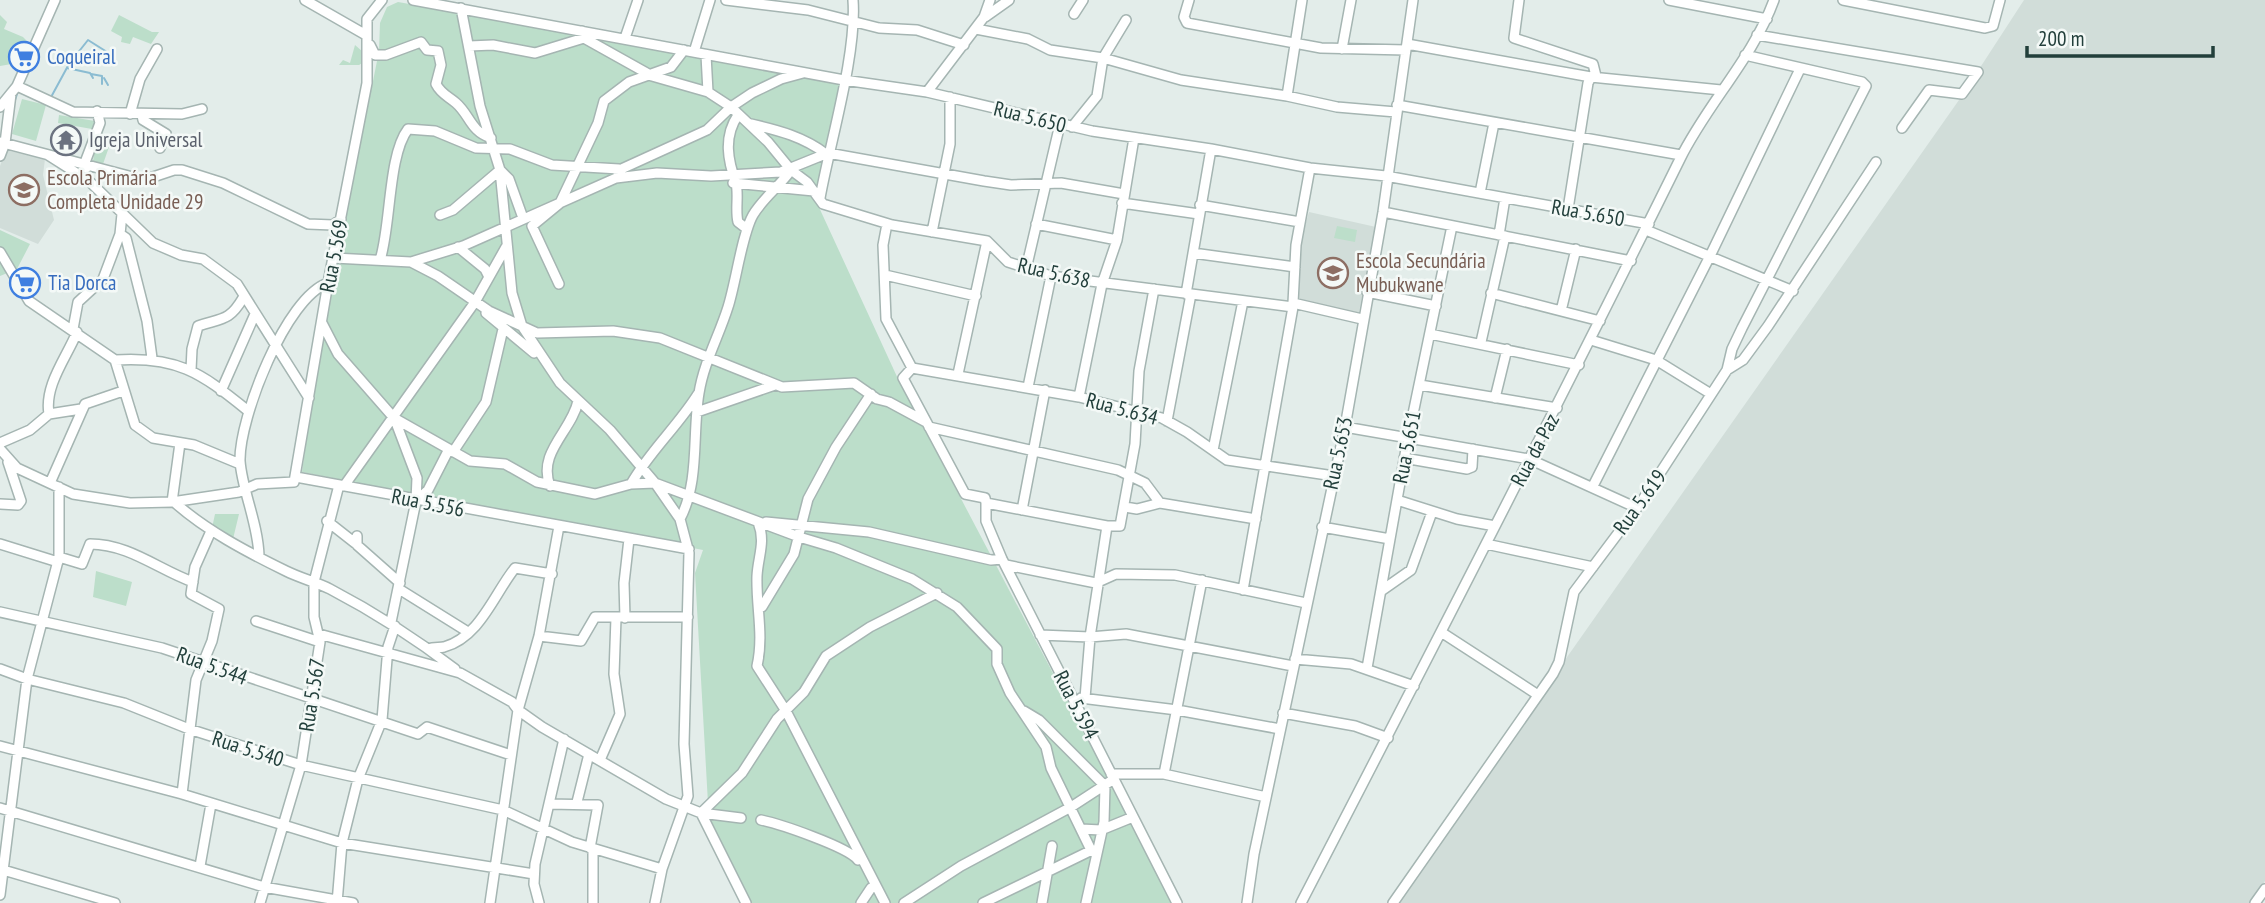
<svg xmlns="http://www.w3.org/2000/svg" width="2265" height="903" font-family="'PT Sans Narrow',sans-serif">
	<rect width="100%" height="100%" fill="#e3edea"/>
	<path fill="#d1ddd9" d="M2024,0H2265V881L2250,903H1394L1959,100Z
		M6,150L45,159L43,175L54,220L38,244L0,228V166Z
		M1309,212L1376,227L1358,317L1298,303L1300,243Z"/>
	<path fill="#bcdeca" d="M398,2L708,57L845,85L817,203L899,381L1174,903H751L709,821L695,573L703,550L302,472L319,351L379,51L380,23L387,7Z
		M0,15L7,22L4,29L23,37L28,42L17,63L0,66Z
		M119,15L152,32H159L151,44L133,37L130,44L121,42L122,37L111,31Z
		M355,45L363,52L364,62L359,65H339L343,60L350,63Z
		M22,99L46,105L36,141L12,134Z
		M59,115L95,121L92,129L58,123Z
		M96,143L109,147L103,164L93,161Z
		M1337,226L1357,230L1355,242L1334,238Z
		M0,230L30,244L17,269L0,276Z
		M215,514H239L233,539L212,528Z
		M96,571L132,582L126,606L93,597Z"/>
	<g fill="none" stroke-linecap="round" stroke-linejoin="round">
		<path stroke="#8bbcd2" stroke-width="2" d="M67,68L90,73L93,78
			M91,74L102,76V84
			M104,78L108,85
			M50,99L69,64L88,40L115,57
			M13,106L18,91"/>
		<g stroke="#a5b5b2" stroke-width="12">
			<path id="minor" d="M305,0L366,35
				M413,0L844,80L927,92L1092,131L1211,149L1310,168L1386,176L1649,224
				M726,0L808,10L879,28L917,30L964,45
				M1189,0L1184,17L1187,23L1321,48L1406,50
				M1519,0L1514,38L1593,64L1596,76
				M1669,0L1767,19
				M1843,0L1985,28L1993,26L2000,0
				M461,8L480,106L500,170L512,293L522,326L560,383L610,430L655,483L799,537L836,548L912,579L957,607L997,649V664L1010,693L1046,747L1051,768L1090,848L1095,853
				M1074,14L1083,0
				M985,17L1009,0
				M976,29L1028,39L1050,50L1103,58L1181,80L1287,96L1337,107L1396,112
				M582,31L584,38L652,76L708,92L731,107L768,142L791,170L807,182L823,204L892,225L987,241L1008,262L1051,276L1293,307V303
				M1757,35L1978,72L1962,94L1929,90L1902,128
				M625,38L638,0
				M1407,44L1591,77
				M370,45L375,55H386L421,42L427,50L438,51L441,65L436,84C441,94 448,96 456,103C470,115 470,131 491,138
				M469,46L493,45L535,53L584,38
				M1342,49L1351,0
				M694,52L710,0
				M706,55L708,92
				M17,86L73,112L182,114L202,109
				M927,92L984,17L990,0
				M1287,96L1302,0
				M1397,105L1681,155
				M0,107L17,86L55,0
				M130,114L140,79L157,49
				M142,115L143,120L166,134L160,148
				M738,115C723,137 728,161 736,183C739,195 735,210 738,222L747,229
				M751,124C778,130 804,137 826,154
				M1072,127L1097,96L1103,58L1126,20
				M0,142L144,180L174,170H182L223,183L308,224L333,225L341,219
				M48,155L89,181L153,243L181,255L203,259L237,284L309,398
				M0,156L5,143L11,94
				M86,168L84,165L100,123L97,111
				M500,170L509,179L523,218
				M617,171L707,130L731,107L752,93L781,79L803,73
				M733,183L814,191
				M1480,193L1494,123
				M820,198C830,142 857,54 853,0
				M1122,203L1199,214
				M1200,205L1300,222
				M1568,209L1588,83L1591,77L1721,90
				M1383,212L1631,261
				M122,214L120,234L126,238L147,321L152,358
				M440,215L453,210L500,170
				M887,224L883,245L886,319L912,368
				M1036,224L1117,240
				M1646,230L1793,291
				M932,232L950,144V97
				M1499,235L1505,198
				M458,247L485,269L489,277
				M0,252L29,301L115,360
				M1193,253L1295,267
				M334,258L411,262L438,276L489,311L537,333L613,331L660,338L782,387L854,383L877,399L889,402L926,422
				M380,260C391,226 388,155 408,129L435,131L476,148L510,149L552,165L619,169
				M411,262L463,246L616,178L657,173L711,176L781,172L828,153L984,181L1011,185L1061,183L1124,194
				M1026,269L1060,124
				M885,275L976,296
				M559,284L532,226L560,203L598,123L604,101L629,82L671,67L684,50
				M1367,292L1436,306
				M1491,293L1600,321
				M1186,294L1211,149
				M1293,303L1296,245L1310,168
				M1293,303L1362,319
				M1561,311L1576,249
				M486,313L534,353
				M322,323L338,354L394,418L470,461L505,464L537,482L595,494L631,484L655,483L680,519L689,553L684,744L688,796L662,869L655,903
				M73,329L78,302L103,279L120,234
				M1430,334L1579,365
				M1591,340L1656,360L1711,394
				M1481,342L1505,236
				M115,360L135,425L153,438L194,445L240,464
				M115,360C177,356 200,372 247,410
				M191,370L192,349L198,326C221,318 229,322 243,298
				M1727,370L1743,360L1768,326L1876,162
				M958,374L987,241
				M1420,385L1557,408
				M1028,387L1051,276
				M221,391L255,314
				M1079,397L1102,284L1117,240L1134,138
				M1495,398L1507,349
				M697,412L775,385
				M49,414C44,385 67,357 77,332
				M1167,421L1191,294
				M929,427L1118,470L1145,483L1160,503
				M1345,427L1529,459L1637,508
				M0,443L30,430L49,414L81,409
				M0,449L17,468L73,494L130,503L172,502
				M1213,450L1243,301
				M453,452L486,402L503,329
				M1404,458L1467,469L1472,467L1473,449
				M296,477L689,549
				M50,483L85,404L123,391
				M631,484C649,452 678,426 698,394
				M344,486L475,302L506,247
				M550,486C537,452 572,431 578,401
				M1593,486L1710,256L1800,69
				M1397,500L1457,519L1495,526
				M173,501C205,530 247,552 286,571C300,578 316,582 330,589C374,612 416,639 455,669
				M416,501L428,490L449,449
				M172,502L239,492L257,484L294,482L328,283L367,83V19L382,0
				M172,502L180,443
				M986,503L985,498L965,494L903,378L912,368L1079,397L1162,418L1187,432L1227,460L1334,476
				M986,503V521L1002,559L1177,903
				M986,503L1107,526
				M1160,503L1256,519
				M0,504L18,505L21,501L8,462
				M1125,507L1137,509L1160,503
				M1022,510L1045,390
				M680,519C700,481 692,434 699,393C704,362 719,336 728,307C736,282 742,234 753,215C763,198 780,186 791,170
				M327,521L355,543
				M758,522C766,542 758,556 757,576C756,607 764,635 757,666L786,711L885,903
				M766,522L869,532L991,560L1002,559
				M1322,527L1390,539
				M357,536V545L400,583
				M0,544L58,562
				M1486,544L1593,567
				M259,556C258,523 242,490 240,461C239,418 286,297 328,283
				M59,557L82,564L90,544C129,544 159,570 193,582
				M1006,565L1096,583L1116,574L1175,575L1306,603
				M399,589L468,632
				M1243,590L1293,307
				M1381,591L1411,570L1432,512
				M762,607L794,554L808,499L836,447L871,394
				M0,612L162,648L418,734L427,727L511,755
				M625,618L624,583L629,539
				M256,621L320,642
				M391,622L416,501L417,478L395,420
				M1441,632L1538,695
				M319,634L460,673L512,702L518,710L542,727L666,799L701,813L746,903
				M1040,635L1090,637L1126,634L1293,666
				M539,636L581,641L595,617H688
				M428,649C434,647 439,648 444,647C480,637 494,594 515,568L552,574
				M1295,659L1351,664L1414,686
				M1367,668L1408,438L1452,226
				M0,669L27,679L124,703L189,729L301,765L503,810L572,842L662,869
				M1081,698L1177,710L1280,729
				M1085,698L1090,637L1107,526H1120L1135,444L1139,371L1154,289
				M1024,711L1039,720L1105,786L1104,822L1086,903
				M1283,713L1355,726L1388,738
				M0,746L182,794L342,843L534,874
				M600,760L620,714L614,674L616,618
				M1111,774H1164L1266,797
				M1164,774L1202,580
				M182,794L196,680L212,641L219,609L191,594L195,567L211,531
				M577,802L589,754
				M549,804L598,805L590,848
				M0,808L264,887L353,903
				M701,813L742,773L777,719L804,692L826,656L870,627L937,593
				M701,813L741,818
				M761,820C780,824 848,847 858,860
				M1081,829L1101,830L1133,817
				M593,849V903
				M200,866L211,804
				M0,869L115,903
				M0,895L27,679L59,557V487
				M260,903L301,765L320,642L314,617V582L339,485
				M337,903L342,843L358,779L382,720L388,647L395,626
				M490,903L518,710L539,636L559,526
				M539,903L534,884L535,864L564,739
				M861,903L871,888
				M904,903L961,866L1071,807L1114,779
				M983,903L1092,850
				M1042,903L1052,846
				M1247,903L1254,854L1345,427L1383,212L1413,0
				M1301,903C1429,656 1557,408 1680,159C1707,104 1753,58 1774,0
				M1393,903L1553,674L1559,662L1574,592L1640,504L1727,370L1732,349L1742,328L1866,86L1862,82L1745,55
				M2255,903L2265,889"/>
		</g>
		<use href="#minor" stroke="#fff" stroke-width="9"/>
	</g>
	<defs>
		<g id="supermarket-ring" transform="scale(1.575)"><circle r="9.5" fill="#f4f9f7" stroke="#3f7fe0" stroke-width="1.5"/><path d="M-6-5.5h2.5l.6 2H6L4.5 2H-2.5L-4.4-4H-6ZM-1.5 3.2a1.3 1.3 0 1 0 .1 0ZM3 3.2a1.3 1.3 0 1 0 .1 0Z" fill="#3f7fe0"/></g>
		<g id="temple-ring" transform="scale(1.575)"><circle r="9.5" fill="#f4f9f7" stroke="#6b7280" stroke-width="1.5"/><path d="M0-6L5-2H3V0L6.5 2.5H4V6H1.5V3h-3V6H-4V2.5H-6.5L-3 0V-2H-5Z" fill="#6b7280"/></g>
		<g id="school-ring" transform="scale(1.575)"><circle r="9.5" fill="#f4f9f7" stroke="#8d6e63" stroke-width="1.5"/><path d="M0-5L7-2L0 1L-7-2ZM-4 1L0 2.5L4 1V4Q0 6-4 4Z" fill="#8d6e63"/></g>
	</defs>
	<g fill-rule="evenodd">
		<use href="#supermarket-ring" x="24" y="57"/>
		<use href="#temple-ring" x="66" y="140"/>
		<use href="#school-ring" x="24" y="190"/>
		<use href="#school-ring" x="1333" y="273"/>
		<use href="#supermarket-ring" x="25" y="283"/>
	</g>
	<g text-anchor="middle" stroke-width="5" stroke-linejoin="round" paint-order="stroke">
		<g font-size="21" fill="#366cbe" stroke="#f4f9f7" text-anchor="start">
			<text x="47" y="64">Coqueiral</text>
			<text x="48" y="290">Tia Dorca</text>
		</g>
		<g font-size="21" fill="#223f3b" stroke="#f4f9f7">
			<text transform="translate(1030 117) rotate(14)" y="7">Rua 5.650</text>
			<text transform="translate(1588 213) rotate(10)" y="7">Rua 5.650</text>
			<text transform="translate(334 256) rotate(-79)" y="7">Rua 5.569</text>
			<text transform="translate(1054 273) rotate(13)" y="7">Rua 5.638</text>
			<text transform="translate(1122 409) rotate(15)" y="7">Rua 5.634</text>
			<text transform="translate(1407 447) rotate(-79)" y="7">Rua 5.651</text>
			<text transform="translate(1535 450) rotate(-62)" y="7">Rua da Paz</text>
			<text transform="translate(1338 453) rotate(-78)" y="7">Rua 5.653</text>
			<text transform="translate(1640 502) rotate(-54)" y="7">Rua 5.619</text>
			<text transform="translate(428 503) rotate(11)" y="7">Rua 5.556</text>
			<text transform="translate(212 666) rotate(20)" y="7">Rua 5.544</text>
			<text transform="translate(312 695) rotate(-81)" y="7">Rua 5.567</text>
			<text transform="translate(1076 705) rotate(63)" y="7">Rua 5.594</text>
			<text transform="translate(248 749) rotate(18)" y="7">Rua 5.540</text>
		</g>
		<g font-size="21" fill="#5b616d" stroke="#f4f9f7" text-anchor="start">
			<text x="89" y="147">Igreja Universal</text>
		</g>
		<g font-size="21" fill="#785e54" stroke="#f4f9f7" text-anchor="start">
			<text x="47" y="185">Escola Primária<tspan x="47" dy="24">Completa Unidade 29</tspan></text>
			<text x="1356" y="268">Escola Secundária<tspan x="1356" dy="24">Mubukwane</tspan></text>
		</g>
	</g>
	<path d="M2027 46v10h186v-10" fill="none" stroke="#223f3b" stroke-width="3.5"/>
	<text x="2038" y="46" font-size="21" fill="#223f3b" stroke="#f4f9f7" stroke-width="5" paint-order="stroke">200 m</text>
</svg>
